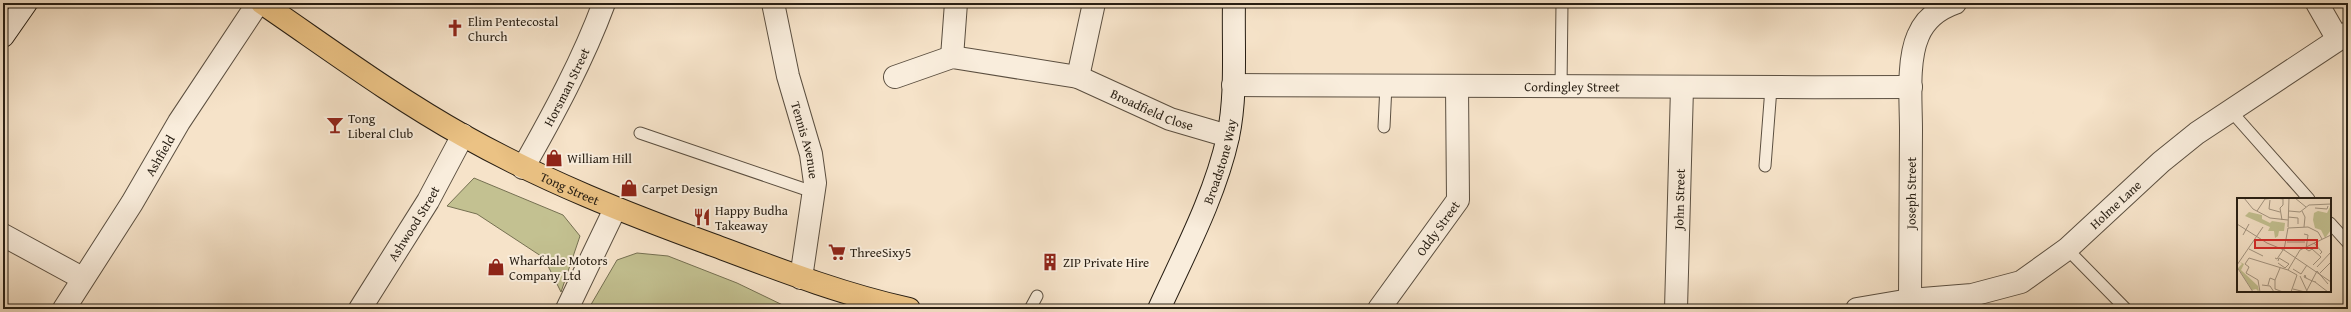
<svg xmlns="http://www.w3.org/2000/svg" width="2351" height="312" font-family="'Gentium Book Plus',serif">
	<rect width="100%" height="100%" fill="#f6e3c9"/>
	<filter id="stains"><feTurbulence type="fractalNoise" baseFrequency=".005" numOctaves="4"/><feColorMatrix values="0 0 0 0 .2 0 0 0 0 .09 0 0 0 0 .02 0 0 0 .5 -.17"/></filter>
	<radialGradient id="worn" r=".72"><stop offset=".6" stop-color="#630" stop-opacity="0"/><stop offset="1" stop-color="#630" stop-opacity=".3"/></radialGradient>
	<path fill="#c3c191" stroke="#757052" d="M474,178L563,215L580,236L561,292L544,258L477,214L447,206Z
		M637,253L668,256L737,283L791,309L589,308L617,260Z"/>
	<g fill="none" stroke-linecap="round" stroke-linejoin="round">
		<g stroke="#5b4f40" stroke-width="13">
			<path id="lane" d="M1561,88L1562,3
				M2230,110L2309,199
				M1384,127L1386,85
				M640,133L813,192
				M1765,166L1771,88
				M2330,223L2348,243
				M2067,249L2126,309
				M1030,309L1037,296"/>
		</g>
		<g stroke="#5b4f40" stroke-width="24">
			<g id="street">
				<path id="s1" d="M773,3L788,76L811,154L815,183L801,278"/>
				<path d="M2317,3L2337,38"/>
				<path d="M952,57L956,3"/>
				<path id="s2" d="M895,77L952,57L1078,77L1170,119L1228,136"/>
				<path d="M1078,77L1094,3"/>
				<path id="s3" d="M1233,85C1459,85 1685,88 1911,87"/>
				<path id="s4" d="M523,168C553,115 583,60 604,3"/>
				<path d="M3,235L82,278"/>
				<path id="s5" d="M1910,300C1910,244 1911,187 1911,130C1911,103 1907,61 1918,36C1925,19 1938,9 1955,3"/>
				<path id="s6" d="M64,309L132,203L179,122L258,3"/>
				<path id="s7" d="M360,309L428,201L463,135"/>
				<path d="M567,309L615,209"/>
				<path id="s8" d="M1379,309L1458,200L1457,87"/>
				<path id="s9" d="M1676,309L1682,88"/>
				<path id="s10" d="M1857,309L1910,300L1972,295L2021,282L2067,249L2161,162L2197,133L2348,33"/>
			</g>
		</g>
		<g stroke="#271e13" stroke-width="24">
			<g id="secondary">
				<path d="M3,36L26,3"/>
				<path id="s11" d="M1159,309C1184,254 1215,196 1228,137C1237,94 1233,47 1234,3"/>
			</g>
		</g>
		<g stroke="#271e13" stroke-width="24">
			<g id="highway">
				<path id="s12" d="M262,3C328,48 394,97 464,136C544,181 628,214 713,245C777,269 841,294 909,309"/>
			</g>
		</g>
		<use href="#lane" stroke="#f9eddc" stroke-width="11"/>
		<use href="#street" stroke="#f9eddc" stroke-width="22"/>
		<use href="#secondary" stroke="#f9eddc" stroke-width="22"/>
		<use href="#highway" stroke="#ebc284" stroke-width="22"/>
	</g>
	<defs>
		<g id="church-bare" transform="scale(1.38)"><path d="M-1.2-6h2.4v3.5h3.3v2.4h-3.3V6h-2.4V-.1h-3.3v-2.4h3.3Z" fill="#8f2418" stroke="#f9eddc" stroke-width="2.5" paint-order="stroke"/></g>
		<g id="bar-bare" transform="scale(1.38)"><path d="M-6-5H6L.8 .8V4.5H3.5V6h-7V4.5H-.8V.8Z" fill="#8f2418" stroke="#f9eddc" stroke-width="2.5" paint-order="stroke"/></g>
		<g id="shop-bare" transform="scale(1.38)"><path d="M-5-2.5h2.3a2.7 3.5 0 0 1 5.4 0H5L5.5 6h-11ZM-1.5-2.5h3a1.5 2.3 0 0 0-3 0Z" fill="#8f2418" stroke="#f9eddc" stroke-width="2.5" paint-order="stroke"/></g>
		<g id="restaurant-bare" transform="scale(1.38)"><path d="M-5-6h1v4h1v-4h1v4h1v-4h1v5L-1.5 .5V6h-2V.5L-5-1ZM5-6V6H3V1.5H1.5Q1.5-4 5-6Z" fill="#8f2418" stroke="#f9eddc" stroke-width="2.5" paint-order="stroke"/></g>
		<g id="supermarket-bare" transform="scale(1.38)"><path d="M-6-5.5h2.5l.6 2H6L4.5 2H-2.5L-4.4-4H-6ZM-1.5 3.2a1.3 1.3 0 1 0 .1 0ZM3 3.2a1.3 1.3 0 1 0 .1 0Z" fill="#8f2418" stroke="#f9eddc" stroke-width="2.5" paint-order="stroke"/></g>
		<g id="building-bare" transform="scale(1.38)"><path d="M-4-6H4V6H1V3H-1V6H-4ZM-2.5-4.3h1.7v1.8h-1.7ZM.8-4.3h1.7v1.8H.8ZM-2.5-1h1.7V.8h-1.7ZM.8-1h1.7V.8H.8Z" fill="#8f2418" stroke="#f9eddc" stroke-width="2.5" paint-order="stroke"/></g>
	</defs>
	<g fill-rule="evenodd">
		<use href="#church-bare" x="455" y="28"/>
		<use href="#bar-bare" x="335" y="125"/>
		<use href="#shop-bare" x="554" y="158"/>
		<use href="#shop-bare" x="629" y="188"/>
		<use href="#restaurant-bare" x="702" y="217"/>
		<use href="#supermarket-bare" x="837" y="252"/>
		<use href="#building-bare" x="1050" y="262"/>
		<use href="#shop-bare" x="496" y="267"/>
	</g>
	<g text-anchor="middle" stroke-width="4" stroke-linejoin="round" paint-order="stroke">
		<g font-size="13" fill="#271e13" stroke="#f9eddc" text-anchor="start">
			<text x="468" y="26">Elim Pentecostal<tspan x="468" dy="15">Church</tspan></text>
			<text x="348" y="123">Tong<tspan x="348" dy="15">Liberal Club</tspan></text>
			<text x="567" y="163">William Hill</text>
			<text x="642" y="193">Carpet Design</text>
			<text x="715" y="215">Happy Budha<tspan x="715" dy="15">Takeaway</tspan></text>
			<text x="850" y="257">ThreeSixy5</text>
			<text x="509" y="265">Wharfdale Motors<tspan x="509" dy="15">Company Ltd</tspan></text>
			<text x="1063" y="267">ZIP Private Hire</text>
		</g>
		<g font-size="13" fill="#271e13" stroke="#f9eddc">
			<text dy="5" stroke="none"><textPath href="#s4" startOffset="92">Horsman Street</textPath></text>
			<text dy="5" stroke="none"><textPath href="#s3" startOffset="339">Cordingley Street</textPath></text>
			<text dy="5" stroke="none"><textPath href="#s2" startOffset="269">Broadfield Close</textPath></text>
			<text dy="5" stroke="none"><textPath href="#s1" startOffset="141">Tennis Avenue</textPath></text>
			<text dy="5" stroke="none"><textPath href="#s6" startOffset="181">Ashfield</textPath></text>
			<text dy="5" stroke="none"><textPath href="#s11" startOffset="160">Broadstone Way</textPath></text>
			<text dy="5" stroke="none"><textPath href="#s12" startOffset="360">Tong Street</textPath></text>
			<text dy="5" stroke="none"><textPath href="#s5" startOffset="107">Joseph Street</textPath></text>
			<text dy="5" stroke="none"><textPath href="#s9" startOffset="110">John Street</textPath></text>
			<text dy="5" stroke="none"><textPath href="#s10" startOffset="289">Holme Lane</textPath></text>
			<text dy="5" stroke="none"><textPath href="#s7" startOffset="101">Ashwood Street</textPath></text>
			<text dy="5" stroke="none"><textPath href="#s8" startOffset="100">Oddy Street</textPath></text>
		</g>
	</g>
	<g transform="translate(2237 198)">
		<rect width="94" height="94" fill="#f6e3c9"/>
		<path d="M94,7V32L88,40L84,32L78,30L76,22L77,15L81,13L90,15ZM12,14L25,17V21L33,25L35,23L48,25L47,33H42L41,38L38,40L37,33H31L33,29L8,18ZM3,64L7,66L4,72L21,88L22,94L19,91L15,92L1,70L5,66Z" fill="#c3c191"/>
		<path fill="none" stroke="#a39480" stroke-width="1" d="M7,0L16,11L33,20L51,22M39,0L46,1V7L43,10L45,22M58,0L69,9M33,2L32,11L43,14M78,10L90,11L91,8M20,13L28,1L38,0M52,13L63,14L72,7L94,6M65,13L68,19L67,29M51,19L61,20V26M0,26L30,45L47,52L94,84M51,29L52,0M67,36L71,37L69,51L72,53L75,51L84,59L76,67M6,37L12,26M50,44H68M77,45L85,54L83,56M12,51L26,58M47,52L51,30L71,29L81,34L85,41M38,60L40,61L46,52M41,63L42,60L52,66L48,70L41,65M0,67L26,29M0,69L16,94M80,69L94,54M56,71L64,76L70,67M51,72L60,77L54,94M83,75L94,64M63,78L70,93M69,80L68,77L67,79L73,82L78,84V83M38,82V91L46,94M78,84L91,94M25,87L33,88L37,94M31,87L33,80L38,82L43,70M56,91L68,94M23,94L21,82L9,75L12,69L8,66L12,60L51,72L63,52L94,37M69,94L80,73L91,86"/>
		<path fill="#d62828" fill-opacity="0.15" stroke="#d62828" stroke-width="2" d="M18,42H80V50H18Z"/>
		<rect width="94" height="94" fill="none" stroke="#271e13" stroke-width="2"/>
	</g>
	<rect width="2351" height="312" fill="none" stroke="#f6e3c9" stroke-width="16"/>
	<rect x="4" y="4" width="2343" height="304" fill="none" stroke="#271e13" stroke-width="2"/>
	<rect x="8" y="8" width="2335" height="296" fill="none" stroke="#271e13"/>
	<rect width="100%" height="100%" filter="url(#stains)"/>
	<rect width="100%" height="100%" fill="url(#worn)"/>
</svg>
